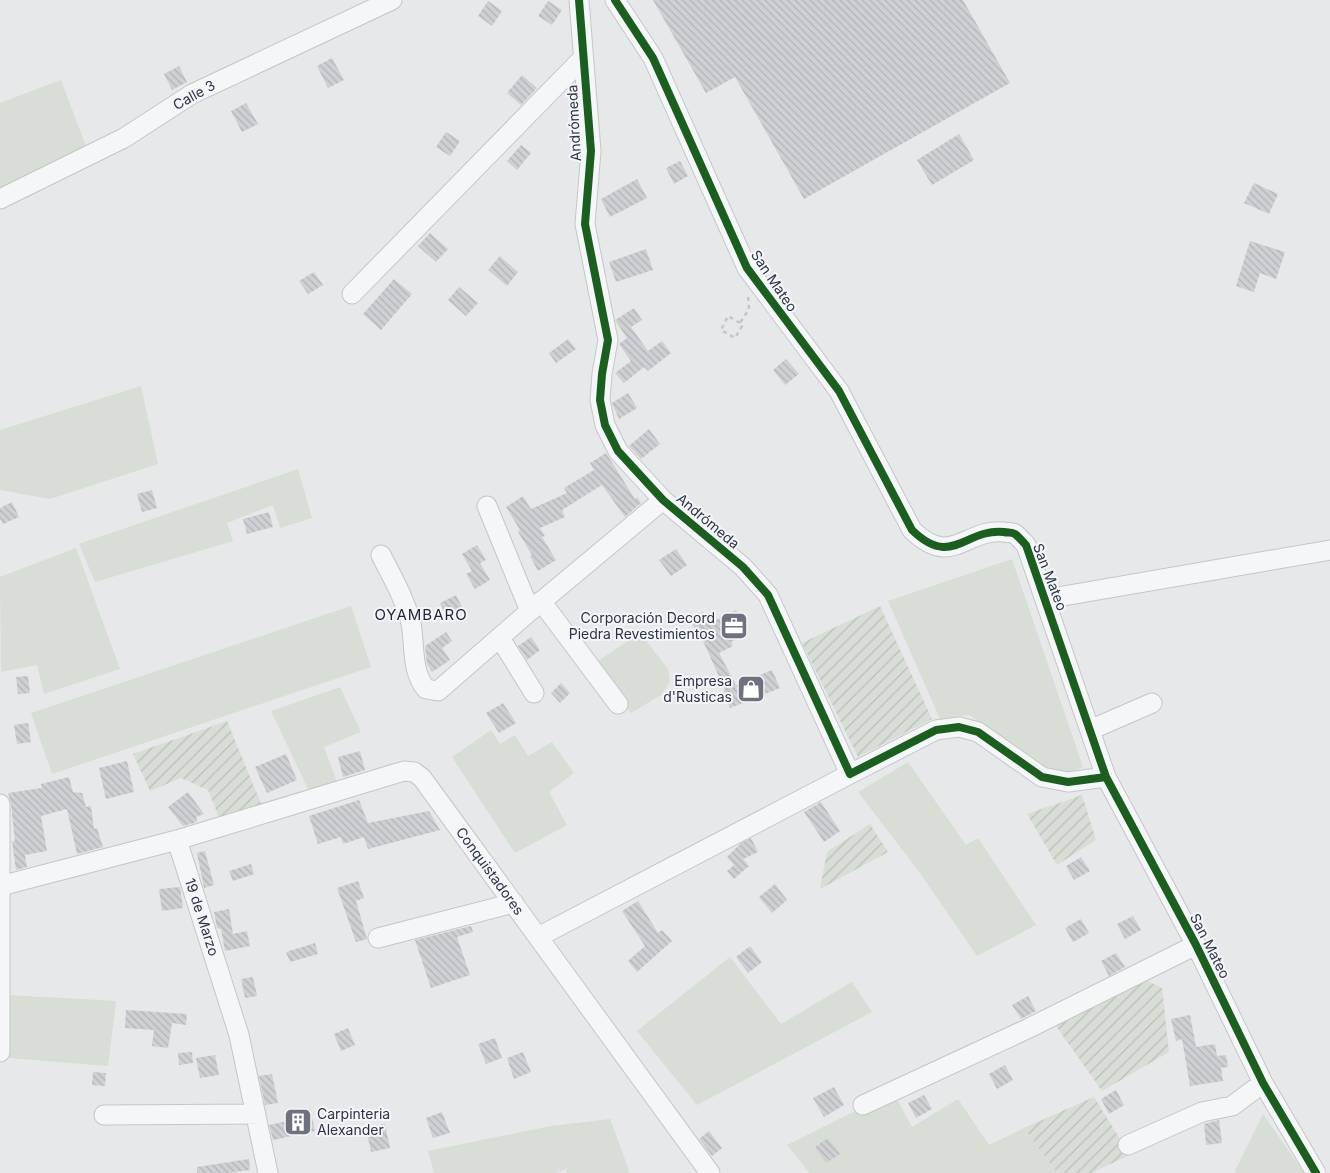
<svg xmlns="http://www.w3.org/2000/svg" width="1330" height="1173" font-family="Inter,sans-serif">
	<defs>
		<pattern id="garden-furrows" width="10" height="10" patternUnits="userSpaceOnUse" patternTransform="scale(1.25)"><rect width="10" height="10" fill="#d6ded6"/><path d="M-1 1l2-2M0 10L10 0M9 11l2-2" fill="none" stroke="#b8bfb9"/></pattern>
		<pattern id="building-back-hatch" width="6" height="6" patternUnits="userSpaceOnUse" patternTransform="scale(1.25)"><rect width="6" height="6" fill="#ced0d3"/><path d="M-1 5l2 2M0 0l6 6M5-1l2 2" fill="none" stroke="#b1b3b6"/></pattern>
	</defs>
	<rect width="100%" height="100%" fill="#e6e8ea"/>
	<path fill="#d6ded6" d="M61,80L87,149L0,190V103Z
		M141,386L158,464L50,499L0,490V430Z
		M298,469L312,518L280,528L273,505L227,523L233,541L95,582L79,544Z
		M76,548L120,669L44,694L37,665L1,672L0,577Z
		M1012,559L1083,767L1060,777L969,715L940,719L888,601Z
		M351,606L371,667L52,774L31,713Z
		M640,633L668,669L670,682L661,695L631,713L592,665Z
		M340,687L361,732L324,747L337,782L309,791L271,711Z
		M491,730L500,744L515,735L528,756L552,742L574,773L549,792L567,825L515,853L452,757Z
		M908,762L966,845L978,838L1036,925L977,956L920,873L858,792Z
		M730,957L781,1024L852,982L872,1012L697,1105L637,1031Z
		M9,995L116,1001L108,1066L9,1058Z
		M893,1092L912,1127L958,1099L989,1145L1024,1128L1057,1173H810L787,1145Z
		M1263,1114L1304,1173H1234Z
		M610,1119L630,1173H567L566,1169L556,1173H434L428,1151L551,1126Z"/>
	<path fill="url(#garden-furrows)" d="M880,606L932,719L858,757L802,643Z
		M227,721L262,806L220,820L208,790L181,778L150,791L133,754Z
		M1082,795L1096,840L1057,865L1027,814Z
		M870,824L888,852L820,889L827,852Z
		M1145,980L1162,988L1169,1052L1102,1091L1056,1026Z
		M1094,1097L1130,1155L1091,1173H1057L1024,1128Z"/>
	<path fill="url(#building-back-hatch)" d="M653,0H963L1010,83L804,199L735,77L706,93Z
		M488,1L502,11L492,26L478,16Z
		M548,1L562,10L552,25L538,16Z
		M332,58L344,80L328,88L317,66Z
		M179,66L187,82L172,90L164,74Z
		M522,75L537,88L521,105L507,93Z
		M246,103L258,124L242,132L231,111Z
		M446,132L460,141L450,156L436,147Z
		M959,134L974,160L932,185L917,160Z
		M521,145L531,153L517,170L507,161Z
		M680,161L688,176L674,184L666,168Z
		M637,179L647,198L610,217L601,199Z
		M1254,183L1278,194L1269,214L1244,203Z
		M430,233L448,249L436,262L418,246Z
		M1250,241L1285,252L1276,279L1260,273L1254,292L1236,286Z
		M646,249L653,270L616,282L609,262Z
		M500,256L518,272L507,286L488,270Z
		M314,272L323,285L308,294L299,281Z
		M394,279L412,294L381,330L363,314Z
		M459,287L478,303L466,316L448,300Z
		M634,308L642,320L631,327L648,351L662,341L671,353L648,371L644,367L624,383L615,373L631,361L619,344L627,338L615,320Z
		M568,339L576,349L556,363L549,353Z
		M786,359L799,374L785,385L773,370Z
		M628,393L637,408L619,419L612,403Z
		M649,429L660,444L641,459L629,446Z
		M606,453L635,499L637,497L641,503L625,517L602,485L562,510L565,517L540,528L545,536L542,537L556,560L538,571L530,556L532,555L518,532L520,530L506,507L523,496L531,509L567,493L564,488L594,470L590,463Z
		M152,490L157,508L142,512L137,494Z
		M12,502L19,517L3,524L0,519V508Z
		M269,512L273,527L247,534L243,519Z
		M477,545L486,560L480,563L490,580L475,589L466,574L472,571L462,554Z
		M676,549L687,565L671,576L659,560Z
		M456,595L463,609L447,617L440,603Z
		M736,610L748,633L731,642L733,646L719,653L736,685L772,670L780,688L730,708L723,690H725L704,643L690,620L703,612L710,623Z
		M446,632L452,641L442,648L450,660L432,672L427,664L425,646Z
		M531,637L540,650L527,660L518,646Z
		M28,676L30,693L18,694L16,677Z
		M561,683L570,693L560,703L551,693Z
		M503,703L516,723L499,733L486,713Z
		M28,723L31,742L17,744L14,725Z
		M360,751L365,770L343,777L338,757Z
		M286,754L297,780L267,793L255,767Z
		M127,761L134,792L106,799L99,768Z
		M69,777L73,792L82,793L86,807L91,806L94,829L97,828L103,847L77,854L67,809L41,816L47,851L25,855L27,867L16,870L12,841H15L11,804L8,793L42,788L41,784Z
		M188,792L204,814L196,817L197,821L194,823L183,826L168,807Z
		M359,800L368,823L429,811L440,830L368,849L364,837L343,844L341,837L318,844L309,816Z
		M821,802L840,831L824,842L804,812Z
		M751,838L758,852L743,859L749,866L734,879L727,871L734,865L727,857L741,843Z
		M205,851L214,885L204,888L197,853Z
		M1081,857L1090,871L1074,880L1066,866Z
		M251,864L254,874L233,881L229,871Z
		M358,881L364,898L356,901L367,939L356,942L337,888Z
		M775,884L787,900L772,913L759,897Z
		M180,887L183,908L162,911L159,889Z
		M638,901L658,933L662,930L672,941L637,972L628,961L645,946L622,911Z
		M229,909L233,934L247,931L250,946L225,951L221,929L217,928L214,912Z
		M1133,916L1141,930L1125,939L1117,924Z
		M1081,919L1089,933L1073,942L1065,928Z
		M471,926L473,932L457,937L470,975L431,988L415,940Z
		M315,943L318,954L290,962L286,952Z
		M750,946L762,962L748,973L736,957Z
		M1116,953L1125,967L1109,976L1101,961Z
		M253,977L257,996L245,998L241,979Z
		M1028,996L1036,1011L1021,1019L1012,1005Z
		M126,1010L187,1014L186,1025L172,1023L168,1048L152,1046L154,1030L125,1028Z
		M1190,1015L1196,1047L1215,1044L1217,1056L1226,1055L1228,1067L1221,1068L1223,1081L1190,1086L1182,1039L1176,1041L1171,1019Z
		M348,1028L355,1045L341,1051L334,1034Z
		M495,1038L502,1058L486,1064L478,1044Z
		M192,1052L193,1063L179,1065L178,1053Z
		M523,1052L531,1072L514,1079L507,1058Z
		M215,1055L219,1075L200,1078L196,1058Z
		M1005,1065L1013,1080L997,1089L989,1074Z
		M93,1072L106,1073L105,1086L92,1085Z
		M272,1074L278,1103L265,1105L259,1076Z
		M834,1087L844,1105L824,1117L813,1098Z
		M1116,1090L1124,1105L1109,1114L1101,1099Z
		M924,1095L932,1109L916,1118L908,1103Z
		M310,1109L315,1131L273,1140L269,1125L297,1119L295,1112Z
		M442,1112L450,1133L433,1138L426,1118Z
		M1219,1120L1222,1143L1206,1145L1204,1124Z
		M385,1124L390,1148L371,1152L366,1128Z
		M709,1131L722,1148L712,1156L699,1139Z
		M828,1138L840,1154L826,1163L815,1147Z
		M249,1159L250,1170L228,1173H197V1167Z"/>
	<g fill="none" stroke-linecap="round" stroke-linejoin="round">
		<g stroke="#c4c6c8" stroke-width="21">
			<path id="minor" d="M579,0L591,151L585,224L608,340L602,374L600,400L605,425L618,451L663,500L743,567L768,595L850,774L936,730L959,727L978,732L1042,777L1068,782L1106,777
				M615,0L653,58L747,268L839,391L912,530C952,569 965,528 1004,532C1008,533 1012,532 1015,534C1019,537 1023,542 1026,545L1106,777L1196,945L1263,1083L1316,1173
				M0,199L124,138L192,94L392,0
				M352,294L582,59
				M487,506L530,611
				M381,555C392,577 405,599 411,623C415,645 411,671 426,689L438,691L530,611L663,500
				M1046,599L1330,550
				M541,601L618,704
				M500,638L534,693
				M1090,730L1152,703
				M0,804V1052
				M177,840L404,771L414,772L422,778L710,1173
				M0,886L177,840L239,1035L268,1173
				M538,937L850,774
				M378,938L514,903
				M863,1105L1027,1029L1196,945
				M104,1115L256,1114
				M1128,1145L1202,1112L1232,1106L1263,1083"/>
		</g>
		<path stroke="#c5c6ca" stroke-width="2.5" stroke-dasharray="4 4" stroke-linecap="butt" d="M740,323L728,316L721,330L735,338L742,326L740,323L749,309L748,295"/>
		<use href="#minor" stroke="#f5f6f7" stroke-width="19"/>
		<g stroke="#f4f6f9" stroke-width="11">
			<path id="cycleway" d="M579,0L591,151L585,224L608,340L602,374L600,400L605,425L618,451L663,500L743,567L768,595L850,774L936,730L959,727L978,732L1042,777L1068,782L1106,777
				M615,0L653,58L747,268L839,391L912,530C952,569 965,528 1004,532C1008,533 1012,532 1015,534C1019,537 1023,542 1026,545L1106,777L1196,945L1263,1083L1316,1173"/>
		</g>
		<use href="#cycleway" stroke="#1b5e20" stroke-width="8"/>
	</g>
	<defs>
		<g id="office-square" transform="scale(1.4375)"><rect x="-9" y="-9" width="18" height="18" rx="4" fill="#6c737f" stroke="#f4f6f9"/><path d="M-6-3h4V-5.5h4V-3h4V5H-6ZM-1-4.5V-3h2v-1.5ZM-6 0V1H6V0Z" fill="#fff"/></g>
		<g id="shop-square" transform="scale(1.4375)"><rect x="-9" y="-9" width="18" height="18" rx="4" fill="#6c737f" stroke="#f4f6f9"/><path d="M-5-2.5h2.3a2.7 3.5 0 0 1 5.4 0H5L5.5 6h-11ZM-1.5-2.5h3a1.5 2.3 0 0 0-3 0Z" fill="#fff"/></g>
		<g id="building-square" transform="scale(1.4375)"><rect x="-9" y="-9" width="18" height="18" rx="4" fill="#6c737f" stroke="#f4f6f9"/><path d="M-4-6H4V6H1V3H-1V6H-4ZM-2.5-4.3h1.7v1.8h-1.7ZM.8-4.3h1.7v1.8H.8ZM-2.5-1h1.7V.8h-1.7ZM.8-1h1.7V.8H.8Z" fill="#fff"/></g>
	</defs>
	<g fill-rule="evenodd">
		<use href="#office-square" x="734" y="626"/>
		<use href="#shop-square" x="751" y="689"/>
		<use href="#building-square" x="298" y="1122"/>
	</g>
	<g text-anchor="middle" stroke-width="4" stroke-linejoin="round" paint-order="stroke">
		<g font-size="14" fill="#2b3445" stroke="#f4f6f9">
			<text transform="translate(194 95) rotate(-29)" y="5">Calle 3</text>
			<text transform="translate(574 123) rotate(-93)" y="5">Andrómeda</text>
			<text transform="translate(774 281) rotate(56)" y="5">San Mateo</text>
			<text transform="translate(708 521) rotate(40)" y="5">Andrómeda</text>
			<text transform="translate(1050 577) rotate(69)" y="5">San Mateo</text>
			<text transform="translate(490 871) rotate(54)" y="5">Conquistadores</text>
			<text transform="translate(202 917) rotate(72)" y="5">19 de Marzo</text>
			<text transform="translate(1210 946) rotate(63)" y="5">San Mateo</text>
		</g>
		<g font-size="14" fill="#2b3445" stroke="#f4f6f9" text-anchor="end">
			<text x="715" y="623">Corporación Decord<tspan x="715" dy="16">Piedra Revestimientos</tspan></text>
			<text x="732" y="686">Empresa<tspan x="732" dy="16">d'Rusticas</tspan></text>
			<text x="317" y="1119" text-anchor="start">Carpinteria<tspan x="317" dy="16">Alexander</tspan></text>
		</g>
		<g font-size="15" letter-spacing="1" fill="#1d2536" stroke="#f4f6f9">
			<text x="421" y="620">OYAMBARO</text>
		</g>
	</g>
</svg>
